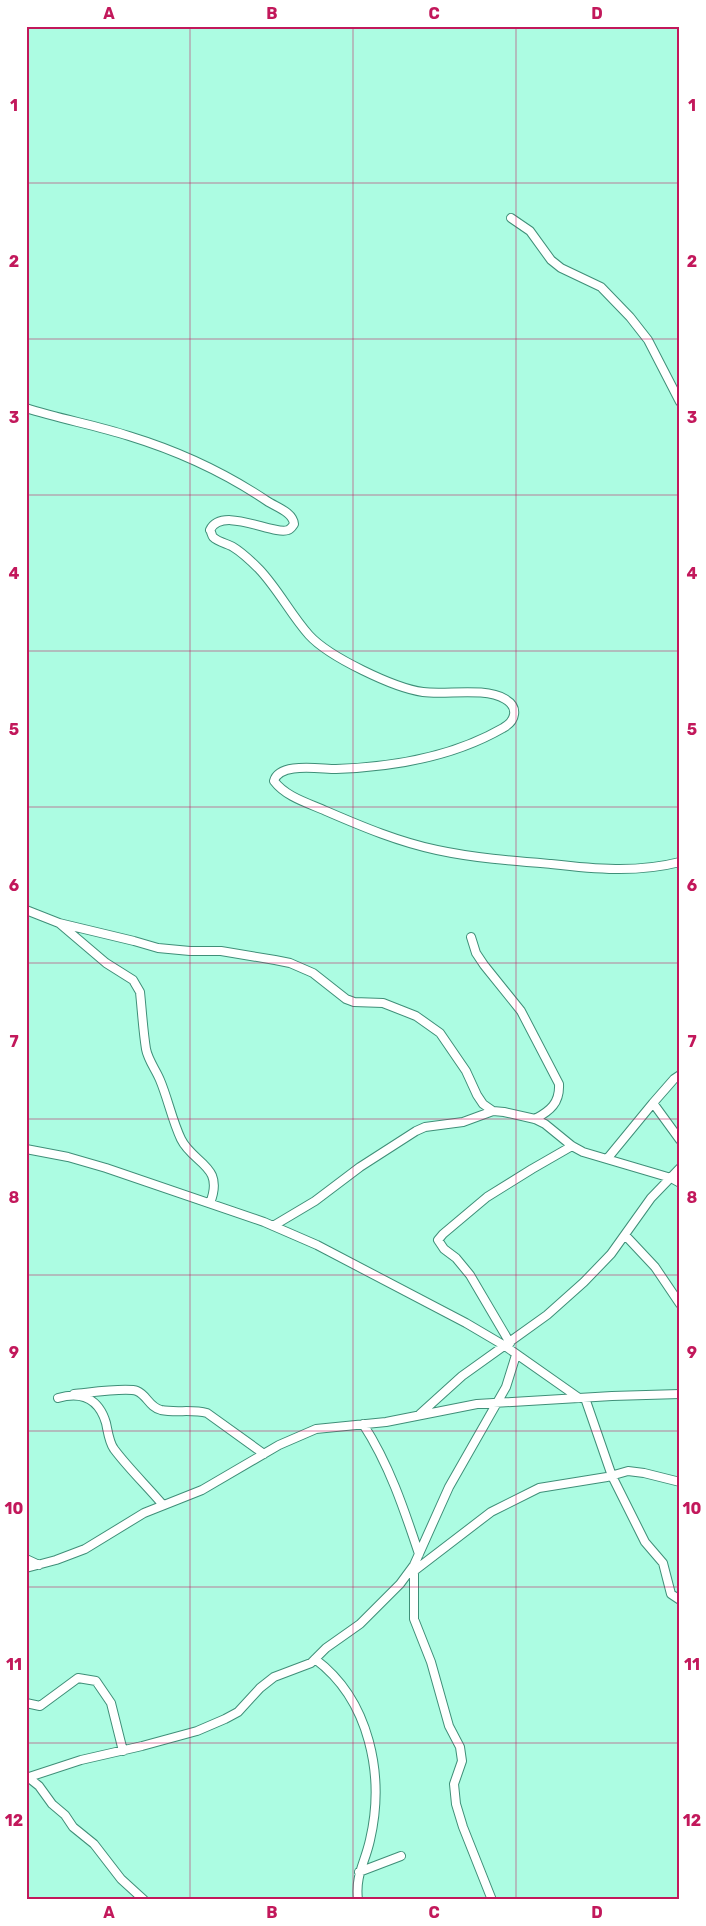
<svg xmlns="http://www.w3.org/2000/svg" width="706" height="1926" font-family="Rubik,sans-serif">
	<rect width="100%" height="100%" fill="#acfce2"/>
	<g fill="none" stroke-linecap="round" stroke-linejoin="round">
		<g stroke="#3f8f78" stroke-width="10">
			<path id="minor" d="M511,218L530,231L551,260L561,268L601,287L630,317L648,340L680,402
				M26,408C60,419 95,425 129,436C178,451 224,472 267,501C276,507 293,512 294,524C292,527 291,529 288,530C274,536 222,505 210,530C211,531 212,536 213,537C218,542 228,544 233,547C243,553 251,561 259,569C278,589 291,615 309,635C329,657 394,688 423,692C447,695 485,687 505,699C519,707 516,721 503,728C453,757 393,767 336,769C319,769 279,762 274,781C286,797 308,803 326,811C363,827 399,842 437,850C474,858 513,861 551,864C594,869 637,873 680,862
				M26,910L59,923L106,963L133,980L140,992C142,1011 143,1030 146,1049C148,1060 156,1070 160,1080C168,1099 172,1120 181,1139C193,1164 225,1165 210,1203
				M59,923L134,941L158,948L190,951H221L275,960L290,963L313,973L346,999L354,1002L383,1003L416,1016L440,1033L466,1071L477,1095L483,1104L493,1111
				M471,937L476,953L484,965L521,1011L559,1084C560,1103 550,1111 535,1119
				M653,1103L680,1140
				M26,1149L68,1157L106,1168L264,1222L317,1245L466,1323L505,1346L579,1398
				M607,1159L653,1103L674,1079L680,1075
				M273,1226L315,1201L360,1167L416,1131L425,1127L463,1122L493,1111L504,1112L535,1119L545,1124L572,1146L583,1152L671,1178L680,1183
				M625,1235L655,1267L680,1304
				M510,1343L470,1275L456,1258L444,1249L438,1240L443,1234L487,1197L532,1169L572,1146
				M74,1394C87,1393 127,1387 137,1391C147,1395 149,1407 161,1410C176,1413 192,1409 207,1413L264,1454
				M58,1398C82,1391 99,1399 106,1423C108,1432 109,1442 114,1449C129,1469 147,1486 163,1505
				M585,1398L612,1476L645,1542L663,1563L671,1594L680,1600
				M420,1414L462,1376L547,1315L584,1282L611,1254L651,1198L680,1168
				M363,1424C389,1464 404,1509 419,1554
				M26,1559L39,1565
				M414,1566V1619L431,1662L449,1726L460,1747L462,1761L454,1784L456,1804L463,1827L492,1900
				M26,1568L56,1560L85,1549L144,1513L202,1490L279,1445L316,1429L386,1422L477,1404L612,1396L680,1394
				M414,1571L491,1512L539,1488L607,1477L628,1471L644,1473L680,1482
				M315,1659C370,1700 385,1776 370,1840C365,1863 355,1875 358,1900
				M26,1703L40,1706L78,1678L96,1681L111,1703L123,1751
				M26,1778L81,1760L142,1746L197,1731L225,1719L238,1712L260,1688L274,1677L311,1663L326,1648L360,1624L400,1584L414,1565L449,1487L506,1387L516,1355
				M29,1778L39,1786L52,1804L65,1815L73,1827L94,1844L121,1879L144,1900
				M359,1872L401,1856"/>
		</g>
		<use href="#minor" stroke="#fff" stroke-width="8"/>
	</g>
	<path fill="none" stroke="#c2185b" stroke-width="1" stroke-opacity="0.55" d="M190,26V1900M353,26V1900M516,26V1900M26,183H680M26,339H680M26,495H680M26,651H680M26,807H680M26,963H680M26,1119H680M26,1275H680M26,1431H680M26,1587H680M26,1743H680"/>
	<rect width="706" height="1926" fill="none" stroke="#ffffff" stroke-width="55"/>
	<rect x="28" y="28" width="650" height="1870" fill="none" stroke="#c2185b" stroke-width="2"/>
	<g font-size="16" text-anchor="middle" font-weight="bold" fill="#c2185b">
		<text x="109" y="19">A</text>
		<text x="272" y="19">B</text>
		<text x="434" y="19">C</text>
		<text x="597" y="19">D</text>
		<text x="14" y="111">1</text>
		<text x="692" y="111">1</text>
		<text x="14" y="267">2</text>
		<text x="692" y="267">2</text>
		<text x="14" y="423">3</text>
		<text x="692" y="423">3</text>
		<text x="14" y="579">4</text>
		<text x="692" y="579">4</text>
		<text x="14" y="735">5</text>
		<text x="692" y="735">5</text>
		<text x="14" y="891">6</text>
		<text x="692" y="891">6</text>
		<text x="14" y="1047">7</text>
		<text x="692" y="1047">7</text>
		<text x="14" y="1203">8</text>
		<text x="692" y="1203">8</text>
		<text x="14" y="1358">9</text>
		<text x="692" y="1358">9</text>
		<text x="14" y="1514">10</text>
		<text x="692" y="1514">10</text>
		<text x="14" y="1670">11</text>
		<text x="692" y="1670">11</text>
		<text x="14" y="1826">12</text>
		<text x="692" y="1826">12</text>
		<text x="109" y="1918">A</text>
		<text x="272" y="1918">B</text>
		<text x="434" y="1918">C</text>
		<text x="597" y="1918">D</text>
	</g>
</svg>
